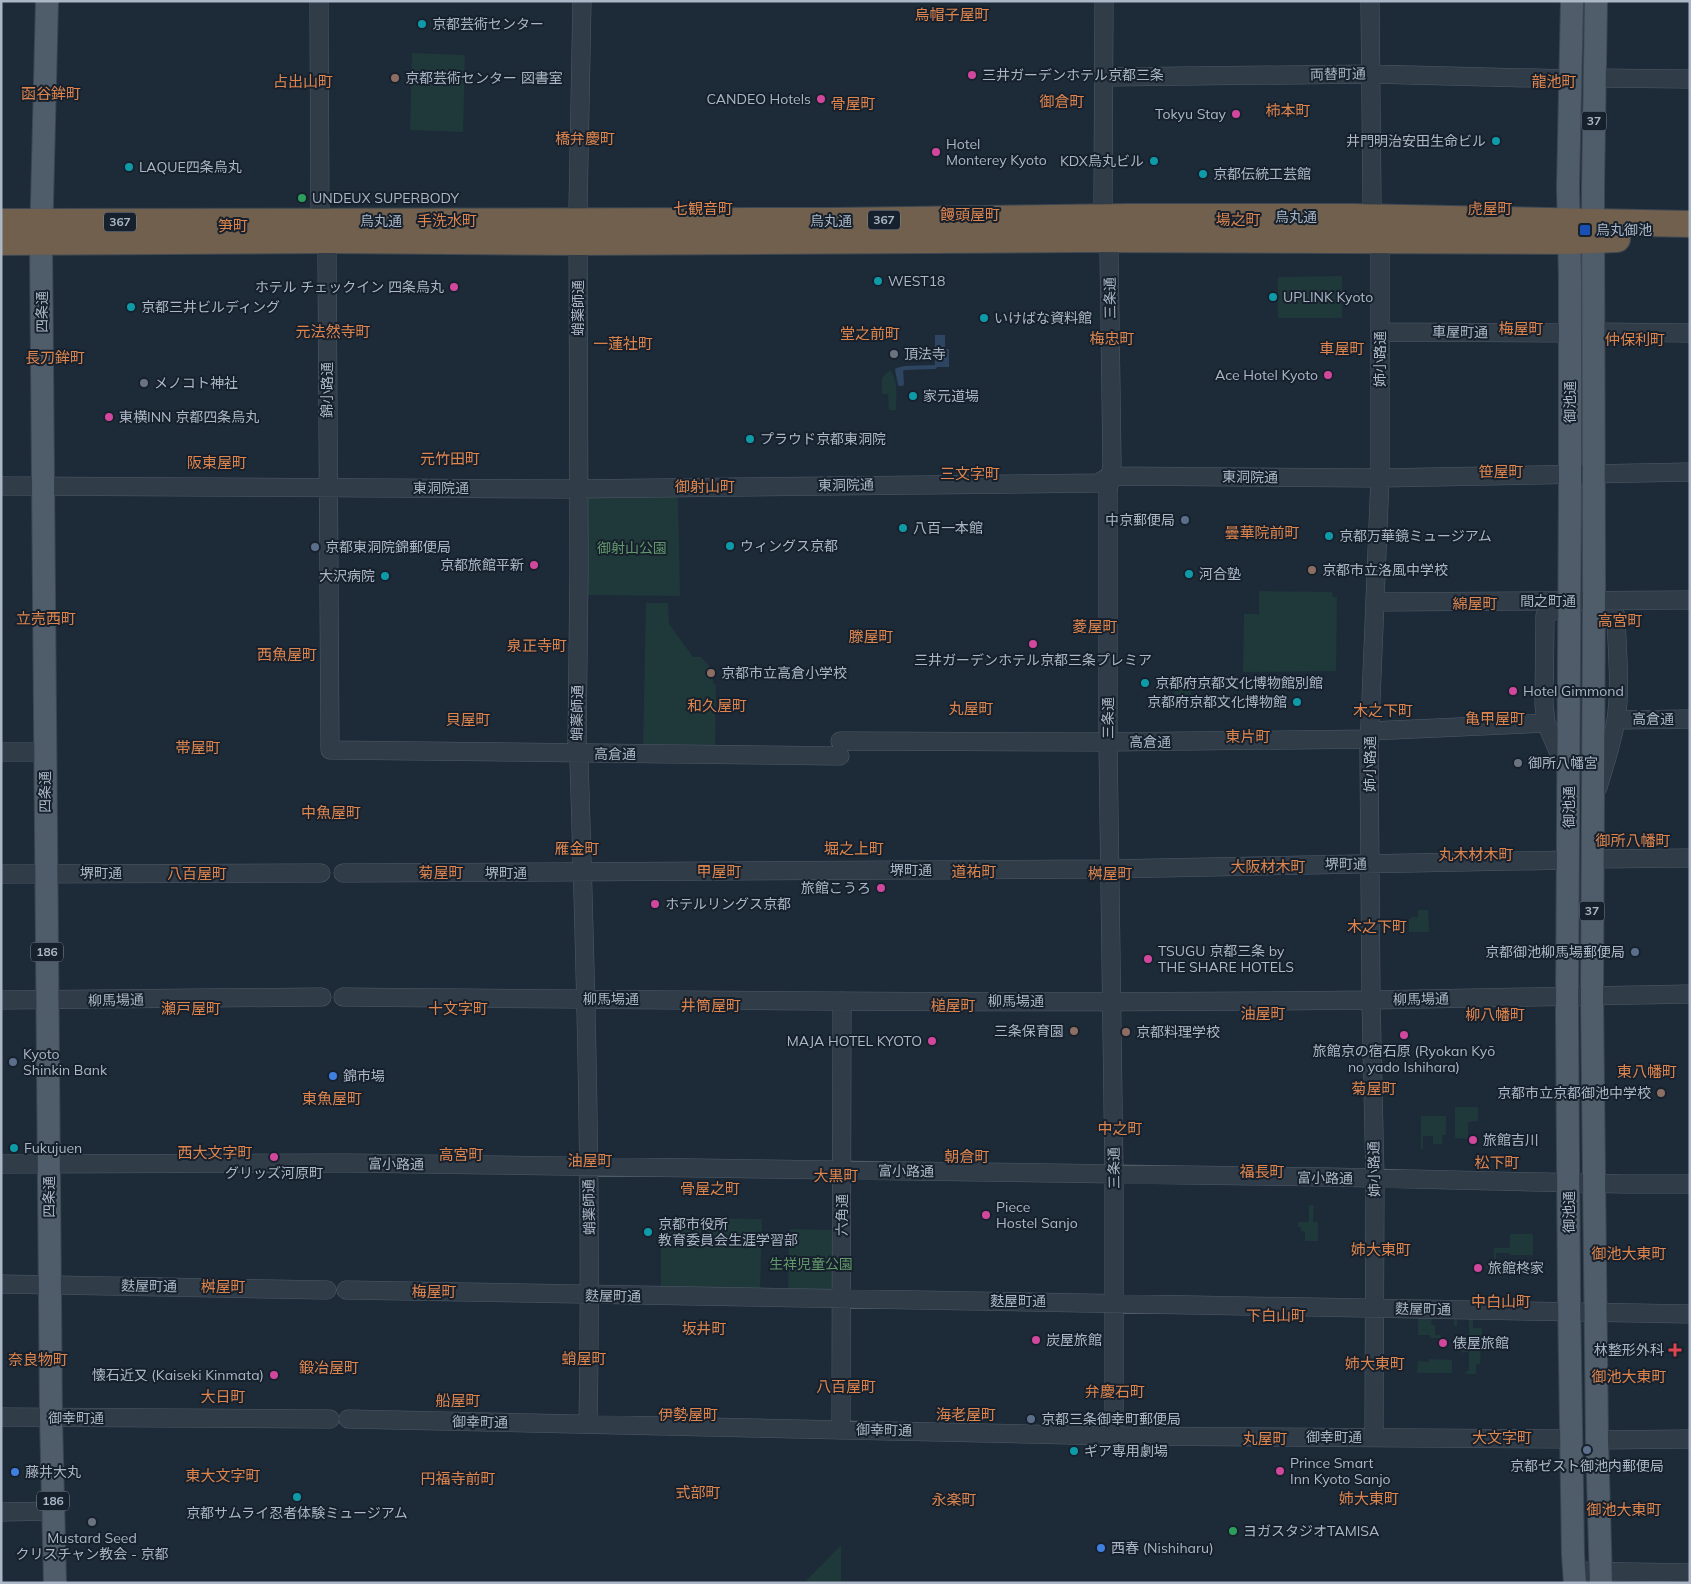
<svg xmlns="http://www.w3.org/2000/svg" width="1691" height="1584" font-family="Mulish,'Noto Sans JP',sans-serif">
	<rect width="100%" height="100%" fill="#1d2b39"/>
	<path fill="#1f383a" d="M412,53L465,55L463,132L410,130Z
		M1342,276V318H1278V277Z
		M890,370C899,381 896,397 896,410H889L888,394H882V378Z
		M586,495H678L680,596L585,595Z
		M1259,591L1332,592L1333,597H1337L1336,671L1243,672L1244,614H1259Z
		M646,603H668L669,624L693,657H701L712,669L713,683L716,685L715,745L643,744Z
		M1174,679H1191V699H1187V709H1174Z
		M1418,910H1428L1429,932H1409V919H1411L1412,917H1418Z
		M1455,1107H1478V1121L1468,1122V1139L1455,1138Z
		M1421,1116H1446V1135H1442V1144H1433V1136H1423V1149H1421Z
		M1309,1205H1314L1313,1222H1318V1241H1305V1232L1301,1231V1227H1298V1222H1309Z
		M661,1218L762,1219L760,1291L661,1289Z
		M789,1229L833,1230L832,1298L788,1297Z
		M1510,1234H1533V1255H1510V1253H1496V1268H1486V1263H1494V1248H1510Z
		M1418,1314L1473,1316V1328H1482L1480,1364H1476V1374H1466V1371H1469V1352H1463L1461,1354V1349L1469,1348V1318L1457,1317V1326H1454V1319L1432,1318L1431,1325H1435V1335H1441V1338H1430V1335H1418Z
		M1429,1359L1452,1360V1373H1417L1418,1361L1429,1362Z
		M841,1545V1583H808L806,1581Z"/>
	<path fill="#2d4560" d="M935,335H945V349H949V367H935Z"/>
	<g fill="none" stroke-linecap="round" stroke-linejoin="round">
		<path stroke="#2d4560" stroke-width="4" d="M901,369L902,384
			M900,384L897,370L905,368L935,367"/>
		<g stroke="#4f5a67" stroke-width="19">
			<path id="minor" d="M319,1L320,221L327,240V254L330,750L840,756
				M582,1L578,208L579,570L577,747L579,761C586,982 592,1203 588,1424
				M1104,1L1103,204L1109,251L1112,464L1108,492V742L1114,1174V1436
				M1370,1L1372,203L1380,251V478L1369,748L1371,1000L1375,1179L1374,1437
				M1105,77L1370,74L1570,79
				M1594,78L1690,79
				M1380,332L1570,333
				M1594,332L1690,333
				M1,486L574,489L1098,483L1110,476L1380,478L1690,472
				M1594,601L1616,616C1617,648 1621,689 1616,720C1612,743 1605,765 1598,787
				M1375,602L1690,600
				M1616,720L1690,719
				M1370,731L1546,723
				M840,741L1108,742L1370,739
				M1,752H45
				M1567,772L1546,723L1544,704L1545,616L1569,601
				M1592,859L1690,858
				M343,873L1110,869L1569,860
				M1,874L321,873
				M343,997C686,1000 1029,1004 1372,1000C1478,999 1584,995 1690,994
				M1,1000L322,997
				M1,1164L347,1163L1329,1177L1624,1184H1690
				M1,1284L327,1290
				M346,1290C794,1300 1242,1303 1690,1314
				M1,1417L330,1419
				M348,1419L1114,1436L1571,1439
				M841,1429L842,1001
				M1597,1440L1690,1439
				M1,1512L54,1511
				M1574,1571L1690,1573"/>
		</g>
		<g stroke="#3b4553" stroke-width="24">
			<path id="major" d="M47,1L41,243L51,1418L55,1583
				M1572,1L1568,187L1570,277V489L1567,1012L1569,1296L1573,1555L1575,1583
				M1596,1L1593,187L1594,585L1592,996L1597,1440L1601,1583"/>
		</g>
		<g stroke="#3c4753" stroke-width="28">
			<path id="highway" d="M1,222L833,221L1127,217H1354L1690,224
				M1,242L327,240L578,242L1084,239L1569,241L1617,239"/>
		</g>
		<use href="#minor" stroke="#313c49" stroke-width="18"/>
		<use href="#major" stroke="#4f5c6a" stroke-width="22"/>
		<use href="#highway" stroke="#70604d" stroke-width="26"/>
	</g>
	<g fill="#0f9aa8" stroke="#17212d" stroke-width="2">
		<circle cx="422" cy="24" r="5"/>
		<circle cx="1496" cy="141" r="5"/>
		<circle cx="1154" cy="161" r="5"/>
		<circle cx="129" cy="167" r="5"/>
		<circle cx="1203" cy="174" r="5"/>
		<circle cx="878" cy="281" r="5"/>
		<circle cx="1273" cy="297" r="5"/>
		<circle cx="131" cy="307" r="5"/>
		<circle cx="984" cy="318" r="5"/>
		<circle cx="913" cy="396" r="5"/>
		<circle cx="750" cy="439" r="5"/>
		<circle cx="903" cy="528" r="5"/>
		<circle cx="1329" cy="536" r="5"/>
		<circle cx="730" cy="546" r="5"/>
		<circle cx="1189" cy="574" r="5"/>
		<circle cx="385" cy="576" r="5"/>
		<circle cx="1145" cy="683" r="5"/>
		<circle cx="1297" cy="702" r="5"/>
		<circle cx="14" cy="1148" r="5"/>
		<circle cx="648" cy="1232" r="5"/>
		<circle cx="1074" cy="1451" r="5"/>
		<circle cx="297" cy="1497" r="5"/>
	</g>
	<g fill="#d1479c" stroke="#17212d" stroke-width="2">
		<circle cx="972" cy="75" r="5"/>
		<circle cx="821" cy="99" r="5"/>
		<circle cx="1236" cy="114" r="5"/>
		<circle cx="936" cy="152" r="5"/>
		<circle cx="454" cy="287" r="5"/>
		<circle cx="1328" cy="375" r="5"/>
		<circle cx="109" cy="417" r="5"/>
		<circle cx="534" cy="565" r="5"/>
		<circle cx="1033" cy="644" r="5"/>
		<circle cx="1513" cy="691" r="5"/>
		<circle cx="881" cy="888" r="5"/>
		<circle cx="655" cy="904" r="5"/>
		<circle cx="1148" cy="959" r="5"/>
		<circle cx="1404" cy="1035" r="5"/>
		<circle cx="932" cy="1041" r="5"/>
		<circle cx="1473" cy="1140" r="5"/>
		<circle cx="274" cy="1157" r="5"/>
		<circle cx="986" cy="1215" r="5"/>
		<circle cx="1478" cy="1268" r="5"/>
		<circle cx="1036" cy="1340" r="5"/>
		<circle cx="1443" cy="1343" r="5"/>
		<circle cx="274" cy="1375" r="5"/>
		<circle cx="1280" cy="1471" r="5"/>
	</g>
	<g fill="#8d6e63" stroke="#17212d" stroke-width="2">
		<circle cx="395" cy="78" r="5"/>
		<circle cx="1312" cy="570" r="5"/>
		<circle cx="711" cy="673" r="5"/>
		<circle cx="1074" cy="1031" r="5"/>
		<circle cx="1126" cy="1032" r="5"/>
		<circle cx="1661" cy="1093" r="5"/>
	</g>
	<g fill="#2e9e5b" stroke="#17212d" stroke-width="2">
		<circle cx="302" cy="198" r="5"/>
		<circle cx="1233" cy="1531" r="5"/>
	</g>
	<rect fill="#1a4fb4" stroke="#17212d" stroke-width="2" x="1579" y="224" width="12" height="12" rx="2.5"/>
	<g fill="#6b7280" stroke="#17212d" stroke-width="2">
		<circle cx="894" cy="354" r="5"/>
		<circle cx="144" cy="383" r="5"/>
		<circle cx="1518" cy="763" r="5"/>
		<circle cx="92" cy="1522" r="5"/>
	</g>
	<g fill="#5c6f8a" stroke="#17212d" stroke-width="2">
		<circle cx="1185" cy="520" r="5"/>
		<circle cx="315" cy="547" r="5"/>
		<circle cx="1635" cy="952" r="5"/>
		<circle cx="13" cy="1062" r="5"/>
		<circle cx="1031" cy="1419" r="5"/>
		<circle cx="1587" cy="1450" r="5"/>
	</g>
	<g fill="#3f7fe0" stroke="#17212d" stroke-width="2">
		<circle cx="333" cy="1076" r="5"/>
		<circle cx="15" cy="1472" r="5"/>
		<circle cx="1101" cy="1548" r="5"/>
	</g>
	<path fill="#e0444e" stroke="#17212d" stroke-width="2" d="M1672.5 1342.5h5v5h5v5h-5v5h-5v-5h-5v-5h5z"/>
	<g text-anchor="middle" stroke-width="4" stroke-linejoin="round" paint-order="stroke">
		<g fill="#17212d" stroke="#7f8a98" stroke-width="1">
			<rect x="1581.5" y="111.5" width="25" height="19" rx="4"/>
			<rect x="868" y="210.5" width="32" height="19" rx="4"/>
			<rect x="104" y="212.5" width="32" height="19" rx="4"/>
			<rect x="1579.5" y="901.5" width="25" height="19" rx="4"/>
			<rect x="31" y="942.5" width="32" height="19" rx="4"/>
			<rect x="37" y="1491.5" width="32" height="19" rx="4"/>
		</g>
		<g font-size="12" font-weight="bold" fill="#abb7c6">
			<text x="1594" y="125">37</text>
			<text x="884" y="224">367</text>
			<text x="120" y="226">367</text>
			<text x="1592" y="915">37</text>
			<text x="47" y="956">186</text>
			<text x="53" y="1505">186</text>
		</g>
		<g font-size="14" fill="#abb7c6" stroke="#17212d" text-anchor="start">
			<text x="432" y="29">京都芸術センター</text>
			<text x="982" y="80">三井ガーデンホテル京都三条</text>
			<text x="405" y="83">京都芸術センター 図書室</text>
			<text x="811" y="104" text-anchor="end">CANDEO Hotels</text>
			<text x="1226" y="119" text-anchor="end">Tokyu Stay</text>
			<text x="1486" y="146" text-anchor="end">井門明治安田生命ビル</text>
			<text x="946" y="149">Hotel<tspan x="946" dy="16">Monterey Kyoto</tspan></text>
			<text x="1144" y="166" text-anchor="end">KDX烏丸ビル</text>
			<text x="139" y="172">LAQUE四条烏丸</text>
			<text x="1213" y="179">京都伝統工芸館</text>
			<text x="312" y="203">UNDEUX SUPERBODY</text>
			<text x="1596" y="235">烏丸御池</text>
			<text x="888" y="286">WEST18</text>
			<text x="444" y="292" text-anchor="end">ホテル チェックイン 四条烏丸</text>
			<text x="1283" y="302">UPLINK Kyoto</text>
			<text x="141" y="312">京都三井ビルディング</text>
			<text x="994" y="323">いけばな資料館</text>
			<text x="904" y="359">頂法寺</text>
			<text x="1318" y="380" text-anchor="end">Ace Hotel Kyoto</text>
			<text x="154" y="388">メノコト神社</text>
			<text x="923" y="401">家元道場</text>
			<text x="119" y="422">東横INN 京都四条烏丸</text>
			<text x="760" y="444">プラウド京都東洞院</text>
			<text x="1175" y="525" text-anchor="end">中京郵便局</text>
			<text x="913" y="533">八百一本館</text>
			<text x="1339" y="541">京都万華鏡ミュージアム</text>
			<text x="740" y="551">ウィングス京都</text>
			<text x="325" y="552">京都東洞院錦郵便局</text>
			<text x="524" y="570" text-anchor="end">京都旅館平新</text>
			<text x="1322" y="575">京都市立洛風中学校</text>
			<text x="1199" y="579">河合塾</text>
			<text x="375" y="581" text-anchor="end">大沢病院</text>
			<text x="1033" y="665" text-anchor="middle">三井ガーデンホテル京都三条プレミア</text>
			<text x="721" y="678">京都市立高倉小学校</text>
			<text x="1155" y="688">京都府京都文化博物館別館</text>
			<text x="1523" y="696">Hotel Gimmond</text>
			<text x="1287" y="707" text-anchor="end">京都府京都文化博物館</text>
			<text x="1528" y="768">御所八幡宮</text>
			<text x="871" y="893" text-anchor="end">旅館こうろ</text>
			<text x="665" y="909">ホテルリングス京都</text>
			<text x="1158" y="956">TSUGU 京都三条 by<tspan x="1158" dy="16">THE SHARE HOTELS</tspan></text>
			<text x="1625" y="957" text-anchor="end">京都御池柳馬場郵便局</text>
			<text x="1064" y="1036" text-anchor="end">三条保育園</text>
			<text x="1136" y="1037">京都料理学校</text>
			<text x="922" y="1046" text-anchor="end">MAJA HOTEL KYOTO</text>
			<text x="1404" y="1056" text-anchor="middle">旅館京の宿石原 (Ryokan Kyō<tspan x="1404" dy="16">no yado Ishihara)</tspan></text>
			<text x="23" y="1059">Kyoto<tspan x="23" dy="16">Shinkin Bank</tspan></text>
			<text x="343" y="1081">錦市場</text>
			<text x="1651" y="1098" text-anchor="end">京都市立京都御池中学校</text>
			<text x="1483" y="1145">旅館吉川</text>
			<text x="24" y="1153">Fukujuen</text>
			<text x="274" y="1178" text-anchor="middle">グリッズ河原町</text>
			<text x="996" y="1212">Piece<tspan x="996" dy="16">Hostel Sanjo</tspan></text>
			<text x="658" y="1229">京都市役所<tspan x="658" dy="16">教育委員会生涯学習部</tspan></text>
			<text x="1488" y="1273">旅館柊家</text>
			<text x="1046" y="1345">炭屋旅館</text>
			<text x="1453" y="1348">俵屋旅館</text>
			<text x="1664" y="1355" text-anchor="end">林整形外科</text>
			<text x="264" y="1380" text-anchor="end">懐石近又 (Kaiseki Kinmata)</text>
			<text x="1041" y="1424">京都三条御幸町郵便局</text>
			<text x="1084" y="1456">ギア専用劇場</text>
			<text x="1290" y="1468">Prince Smart<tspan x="1290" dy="16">Inn Kyoto Sanjo</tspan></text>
			<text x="1587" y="1471" text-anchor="middle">京都ゼスト御池内郵便局</text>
			<text x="25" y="1477">藤井大丸</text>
			<text x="297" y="1518" text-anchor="middle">京都サムライ忍者体験ミュージアム</text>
			<text x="1243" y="1536">ヨガスタジオTAMISA</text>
			<text x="92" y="1543" text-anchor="middle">Mustard Seed<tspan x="92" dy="16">クリスチャン教会 - 京都</tspan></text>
			<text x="1111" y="1553">西春 (Nishiharu)</text>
		</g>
		<g font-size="14" fill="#abb7c6" stroke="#17212d">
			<text transform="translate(1338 74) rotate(-1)" y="5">両替町通</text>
			<text x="1296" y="222">烏丸通</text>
			<text x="381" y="226">烏丸通</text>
			<text x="831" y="226">烏丸通</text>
			<text transform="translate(1110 298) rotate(-91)" y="5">三条通</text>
			<text transform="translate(578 308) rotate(-90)" y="5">蛸薬師通</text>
			<text transform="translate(42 312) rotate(-90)" y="5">四条通</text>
			<text transform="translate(1460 332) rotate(1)" y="5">車屋町通</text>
			<text transform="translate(1380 359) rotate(-90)" y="5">姉小路通</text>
			<text transform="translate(327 390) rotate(-90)" y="5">錦小路通</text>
			<text transform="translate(1570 402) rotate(-90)" y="5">御池通</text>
			<text transform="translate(1250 477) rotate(1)" y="5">東洞院通</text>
			<text transform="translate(846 485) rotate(-1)" y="5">東洞院通</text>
			<text x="441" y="493">東洞院通</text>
			<text x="1548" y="606">間之町通</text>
			<text transform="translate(577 713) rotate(-89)" y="5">蛸薬師通</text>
			<text transform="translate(1108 718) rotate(-90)" y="5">三条通</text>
			<text x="1653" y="724">高倉通</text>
			<text x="1150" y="747">高倉通</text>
			<text transform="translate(615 754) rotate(1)" y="5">高倉通</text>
			<text transform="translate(1370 764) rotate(-90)" y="5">姉小路通</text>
			<text transform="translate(45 792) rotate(-90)" y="5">四条通</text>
			<text transform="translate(1569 807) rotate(-90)" y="5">御池通</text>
			<text transform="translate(1346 864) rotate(-1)" y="5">堺町通</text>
			<text x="911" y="875">堺町通</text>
			<text x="101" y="878">堺町通</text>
			<text x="506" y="878">堺町通</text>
			<text x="611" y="1004">柳馬場通</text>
			<text transform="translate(1421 999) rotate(-1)" y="5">柳馬場通</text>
			<text transform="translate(116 1000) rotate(-1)" y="5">柳馬場通</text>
			<text x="1016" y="1006">柳馬場通</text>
			<text transform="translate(396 1164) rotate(1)" y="5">富小路通</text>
			<text transform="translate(1114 1168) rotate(-91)" y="5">三条通</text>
			<text transform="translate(1374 1169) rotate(-91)" y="5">姉小路通</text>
			<text transform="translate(906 1171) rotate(1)" y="5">富小路通</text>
			<text transform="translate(1325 1178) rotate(1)" y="5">富小路通</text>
			<text transform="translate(49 1197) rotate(-90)" y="5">四条通</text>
			<text transform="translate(589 1207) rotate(-91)" y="5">蛸薬師通</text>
			<text transform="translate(1569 1212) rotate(-90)" y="5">御池通</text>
			<text transform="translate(842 1215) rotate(-90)" y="5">六角通</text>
			<text transform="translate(149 1286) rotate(1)" y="5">麩屋町通</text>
			<text transform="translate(613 1296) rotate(1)" y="5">麩屋町通</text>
			<text x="1018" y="1306">麩屋町通</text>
			<text transform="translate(1423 1309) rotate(1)" y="5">麩屋町通</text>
			<text x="76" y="1423">御幸町通</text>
			<text transform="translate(480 1422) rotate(1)" y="5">御幸町通</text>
			<text transform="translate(884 1430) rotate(1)" y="5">御幸町通</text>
			<text x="1334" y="1442">御幸町通</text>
		</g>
		<g font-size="14" fill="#61996a" stroke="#17212d">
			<text x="632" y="553">御射山公園</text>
			<text x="811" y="1269">生祥児童公園</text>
		</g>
		<g font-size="15" fill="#de854e" stroke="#17212d">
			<text x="952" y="20">烏帽子屋町</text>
			<text x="303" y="87">占出山町</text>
			<text x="1554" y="87">龍池町</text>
			<text x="51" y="99">函谷鉾町</text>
			<text x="1062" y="107">御倉町</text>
			<text x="853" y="109">骨屋町</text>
			<text x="1288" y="116">柿本町</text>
			<text x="585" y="144">橋弁慶町</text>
			<text x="703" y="214">七観音町</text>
			<text x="1490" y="214">虎屋町</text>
			<text x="970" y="220">饅頭屋町</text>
			<text x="1238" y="225">場之町</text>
			<text x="447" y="226">手洗水町</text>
			<text x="233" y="231">笋町</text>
			<text x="1521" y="334">梅屋町</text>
			<text x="333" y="337">元法然寺町</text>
			<text x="870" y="339">堂之前町</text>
			<text x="1112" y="344">梅忠町</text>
			<text x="1635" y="345">仲保利町</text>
			<text x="623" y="349">一蓮社町</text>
			<text x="1342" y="354">車屋町</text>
			<text x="55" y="363">長刀鉾町</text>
			<text x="450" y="464">元竹田町</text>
			<text x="217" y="468">阪東屋町</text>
			<text x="1501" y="477">笹屋町</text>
			<text x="970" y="479">三文字町</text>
			<text x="705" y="492">御射山町</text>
			<text x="1262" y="538">曇華院前町</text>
			<text x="1475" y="609">綿屋町</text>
			<text x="46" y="624">立売西町</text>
			<text x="1620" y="626">高宮町</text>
			<text x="1095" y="632">菱屋町</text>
			<text x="871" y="642">滕屋町</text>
			<text x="537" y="651">泉正寺町</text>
			<text x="287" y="660">西魚屋町</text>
			<text x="717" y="711">和久屋町</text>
			<text x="971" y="714">丸屋町</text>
			<text x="1383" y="716">木之下町</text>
			<text x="1495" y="724">亀甲屋町</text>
			<text x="468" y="725">貝屋町</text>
			<text x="1248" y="742">東片町</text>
			<text x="198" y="753">帯屋町</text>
			<text x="331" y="818">中魚屋町</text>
			<text x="1633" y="846">御所八幡町</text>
			<text x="577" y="854">雁金町</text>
			<text x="854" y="854">堀之上町</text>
			<text x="1476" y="860">丸木材木町</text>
			<text x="1268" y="872">大阪材木町</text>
			<text x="719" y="877">甲屋町</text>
			<text x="974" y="877">道祐町</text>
			<text x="441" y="878">菊屋町</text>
			<text x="197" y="879">八百屋町</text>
			<text x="1110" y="879">桝屋町</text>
			<text x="1377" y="932">木之下町</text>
			<text x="711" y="1011">井筒屋町</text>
			<text x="953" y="1011">槌屋町</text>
			<text x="191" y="1014">瀬戸屋町</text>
			<text x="458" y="1014">十文字町</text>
			<text x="1263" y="1019">油屋町</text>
			<text x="1495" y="1020">柳八幡町</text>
			<text x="1647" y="1077">東八幡町</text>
			<text x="1374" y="1094">菊屋町</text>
			<text x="332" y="1104">東魚屋町</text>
			<text x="1120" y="1134">中之町</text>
			<text x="215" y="1158">西大文字町</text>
			<text x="461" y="1160">高宮町</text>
			<text x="967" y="1162">朝倉町</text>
			<text x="590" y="1166">油屋町</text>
			<text x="1497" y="1168">松下町</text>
			<text x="1262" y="1177">福長町</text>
			<text x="836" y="1181">大黒町</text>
			<text x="710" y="1194">骨屋之町</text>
			<text x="1381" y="1255">姉大東町</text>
			<text x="1629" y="1259">御池大東町</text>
			<text x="223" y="1292">桝屋町</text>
			<text x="434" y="1297">梅屋町</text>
			<text x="1501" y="1307">中白山町</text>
			<text x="1276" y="1321">下白山町</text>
			<text x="704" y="1334">坂井町</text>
			<text x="584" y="1364">蛸屋町</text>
			<text x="38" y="1365">奈良物町</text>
			<text x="1375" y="1369">姉大東町</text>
			<text x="329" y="1373">鍛冶屋町</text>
			<text x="1629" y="1382">御池大東町</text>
			<text x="846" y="1392">八百屋町</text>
			<text x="1115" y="1397">弁慶石町</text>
			<text x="223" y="1402">大日町</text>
			<text x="458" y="1406">船屋町</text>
			<text x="688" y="1420">伊勢屋町</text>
			<text x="966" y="1420">海老屋町</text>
			<text x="1502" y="1443">大文字町</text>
			<text x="1265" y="1444">丸屋町</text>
			<text x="223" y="1481">東大文字町</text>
			<text x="458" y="1484">円福寺前町</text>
			<text x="698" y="1498">式部町</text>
			<text x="1369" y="1504">姉大東町</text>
			<text x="954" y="1505">永楽町</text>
			<text x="1624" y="1515">御池大東町</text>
		</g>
	</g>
	<rect width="1691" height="1584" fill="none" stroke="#abb7c6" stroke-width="5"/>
</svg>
